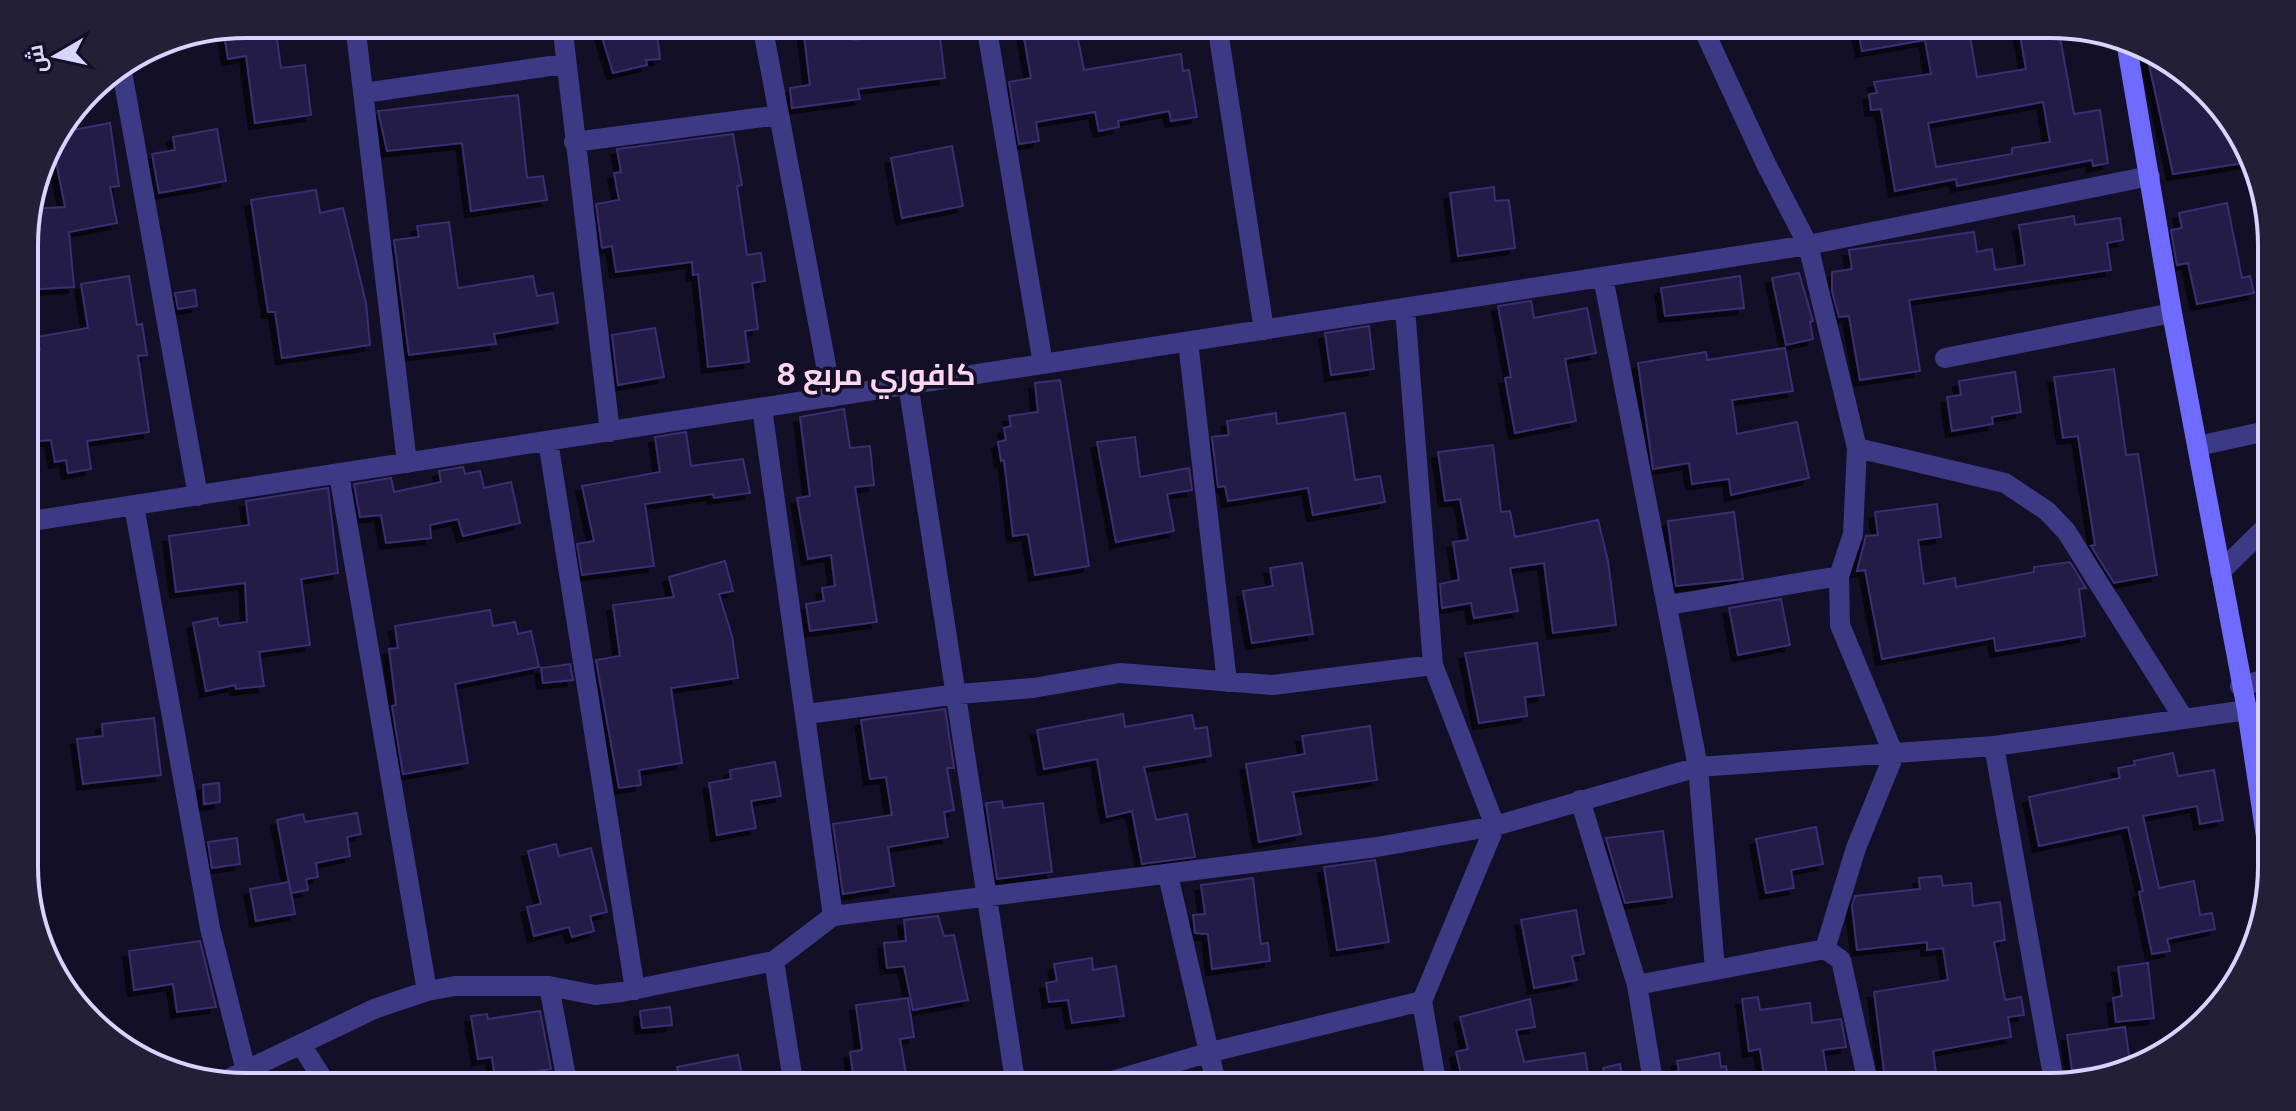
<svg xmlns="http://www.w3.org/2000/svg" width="2296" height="1111" font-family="Inter,Cairo,sans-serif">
	<defs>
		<filter id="shadow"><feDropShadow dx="-6" dy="6" stdDeviation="0" flood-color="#0009"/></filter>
	</defs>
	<rect width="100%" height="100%" fill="#130f26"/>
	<path fill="#241b47" stroke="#3b2d73" stroke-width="2" fill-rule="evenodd" filter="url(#shadow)" d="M245,24H275L281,68L305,65L311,115L255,123L246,56L228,59L223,28Z
		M598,24H656L660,59L646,60L647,65L613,73Z
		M820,24H851L854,40L939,29L945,78L858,89L860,99L792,108L790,88L810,85L803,27Z
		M1030,24H1075L1084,70L1181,54L1183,71L1189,70L1197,117L1171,121L1169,111L1118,121L1119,127L1099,131L1095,112L1036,122L1039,141L1019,144L1009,82L1031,78L1022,26Z
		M1857,24H1968L1977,77L2026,69L2018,24L2058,26L2074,114L2100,110L2108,163L2093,166L2092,160L1957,186L1956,179L1895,191L1881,109L1871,110L1869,94L1877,93L1874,82L1931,74L1925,40L1862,51ZM2043,102L2050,142L2012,148V154L1936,167L1928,123Z
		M2145,46L2234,122L2250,162L2173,174Z
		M518,95L527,178L543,176L547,200L471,211L462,143L387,151L378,111Z
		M110,123L119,186L110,187L117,223L69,232L74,287L25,290V230L30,209L65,207L52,140L58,133Z
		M217,129L226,181L159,193L152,154L175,150L173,137Z
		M733,134L742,185L737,186L747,255L761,253L765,281L752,283L758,329L745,331L749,362L708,367L698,274L693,275L692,262L616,272L612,246L602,248L596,204L619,200L614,173L621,172L617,149Z
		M952,146L963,206L902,218L891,158Z
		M1494,187L1495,201L1509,200L1515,248L1458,256L1450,193Z
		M316,190L320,213L343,208L366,303L370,345L282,358L275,312H268L251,200Z
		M2227,203L2242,278L2250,276L2254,293L2197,304L2188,263L2177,265L2171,230L2182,228L2179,213Z
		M2074,216L2075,225L2120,218L2123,240L2107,243L2111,270L1909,300L1920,371L1860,380L1849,316L1839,317L1832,291V272L1852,269L1849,250L1974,232L1977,252L1992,249L1995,270L2025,265L2019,225Z
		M449,222L458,288L533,276L537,296L553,293L558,323L494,334L496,344L409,355L394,240L419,237L417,226Z
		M1799,273L1813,321L1810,322L1813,339L1786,345L1772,278Z
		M129,276L137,325L142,324L147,355L138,356L149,432L87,441L91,469L68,473L66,460L55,462L51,440L39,441L25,353L40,350L37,337L88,328L81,284Z
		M1740,276L1744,308L1665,316L1661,288Z
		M195,290L197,306L178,309L175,293Z
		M1531,301L1534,318L1587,308L1596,353L1565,359L1576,421L1515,433L1505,378L1511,377L1498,306Z
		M1369,326L1374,369L1331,375L1325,333Z
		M655,328L664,377L618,385L612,335Z
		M1785,348L1793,391L1732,400L1737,434L1797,422L1809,478L1731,495L1729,479L1692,484L1689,463L1653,469L1638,363L1706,352L1707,360Z
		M2114,369L2126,455L2138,454L2157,575L2114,583L2091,546L2095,545L2078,436L2063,438L2054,377Z
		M2015,372L2021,412L1992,417L1993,424L1952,431L1947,397L1961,395L1959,381Z
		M1060,380L1089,566L1035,575L1028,534L1013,536L1004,460L1001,461L998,442L1006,440L1004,428L1011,426L1009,416L1038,412L1035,383Z
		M844,409L850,448L870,446L874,485L855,487L877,622L810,631L806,604L824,601L822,588L835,586L831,555L808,559L797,498L810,496L800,417Z
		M1276,413L1277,424L1345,413L1355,480L1380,476L1385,502L1313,515L1308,488L1228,501L1225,486L1218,487L1212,437L1229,435L1227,421Z
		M686,432L691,466L743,459L750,493L714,498L713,494L645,504L654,566L582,575L577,544L594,541L582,486L660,472L655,437Z
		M1135,437L1140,477L1189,468L1192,490L1167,494L1174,531L1116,542L1097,442Z
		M1493,445L1501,512L1510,511L1515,537L1598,520L1608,561L1616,625L1553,633L1544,563L1510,568L1518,611L1474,618L1471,603L1442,608L1440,584L1459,580L1453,542L1468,540L1460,499L1445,501L1438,452Z
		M463,467L465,474L480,471L484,488L511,482L520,523L463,536L458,519L430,525L431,538L386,543L381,515L360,517L354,484L391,478L394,492L441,482L439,471Z
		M328,488L338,573L301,579L310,645L259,652L264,686L236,689L235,685L206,691L193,623L217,618L219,626L247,622L245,583L176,592L169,536L249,525L246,501Z
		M1937,504L1941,537L1918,540L1924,584L1955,578L1956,587L2034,572V567L2070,562L2086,588L2079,589L2085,636L1996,651L1994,638L1882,659L1865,570L1857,571L1866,536L1878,535L1875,512Z
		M1734,512L1743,579L1676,586L1668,521Z
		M725,561L733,591L719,594L732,636L738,678L671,688L682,763L639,770L641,785L619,788L596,660L620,656L613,605L674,597L669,577Z
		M1302,563L1313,634L1252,643L1243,591L1273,586L1270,568Z
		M1781,599L1790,645L1738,655L1729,608Z
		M490,610L493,626L515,622L518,634L531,631L539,667L455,684L468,763L403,774L392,706L396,705L389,649L398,648L395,626Z
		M1537,643L1544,695L1525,697L1527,716L1479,723L1465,653Z
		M570,664L573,680L543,683L541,668Z
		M945,709L954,768H947L954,810L944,812L948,837L888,847L894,886L843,894L833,824L892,815L886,777L870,779L861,720Z
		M1123,714L1125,727L1192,715L1195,729L1207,727L1211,756L1144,767L1156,820L1187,814L1195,857L1142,864L1132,811L1107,817L1097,759L1044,769L1037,730Z
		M154,718L161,775L83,784L77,739L103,736L102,724Z
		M1370,726L1377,780L1293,792L1301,834L1259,842L1246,764L1305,754L1302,736Z
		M2173,753L2178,776L2214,770L2223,820L2200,824L2197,806L2143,816L2159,888L2194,881L2200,915L2212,913L2215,929L2167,939L2170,951L2152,954L2139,892L2143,891L2128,827L2039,846L2029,797L2120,778L2118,768L2135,765L2134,761Z
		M775,762L781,796L751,801L756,828L717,835L709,783L731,779L730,770Z
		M219,783L220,802L204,804L203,785Z
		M1002,801L1003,808L1043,803L1052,872L997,879L986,803Z
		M357,813L361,834L347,837L350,856L316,863L318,877L306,879L308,890L291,893L277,820L303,814L305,822Z
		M1816,827L1823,864L1791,870L1794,888L1766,893L1756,839Z
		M1663,831L1672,897L1625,903L1606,838Z
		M237,838L240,864L212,868L208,842Z
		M556,844L559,856L591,848L607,912L590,916L594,931L572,937L569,927L534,936L527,907L541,904L528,851Z
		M1375,860L1389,942L1337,950L1324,867Z
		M1941,876L1943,886L1971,883L1973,906L2000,902L2005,940L1994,942L2005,1000L2021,997L2024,1015L2008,1017L2011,1037L1933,1051L1938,1087H1900L1899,1077L1885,1079L1874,992L1948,980L1943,948L1927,950V942L1857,950L1852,906L1855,896L1920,889L1919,878Z
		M1253,878L1261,944L1268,943L1270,961L1212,969L1208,934L1195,933L1193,915L1205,914L1201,885Z
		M289,882L295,914L256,921L250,889Z
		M1576,910L1584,954L1572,956L1577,980L1534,988L1521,920Z
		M938,916L944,936L954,935L968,1000L913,1010L904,966L887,968L884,943L906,941L904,920Z
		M200,941L216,1007L177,1012L173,984L134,990L129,951Z
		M1092,958L1093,970L1116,966L1124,1016L1072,1023L1068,1000L1049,1002L1046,983L1057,981L1054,964Z
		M2148,963L2154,1018L2116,1022L2113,998L2122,996L2118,967Z
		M1758,997L1760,1010L1810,1003L1812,1023L1841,1019L1846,1047L1823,1050L1829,1087H1766L1760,1049L1749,1051L1742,999Z
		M908,998L914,1037L900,1039L907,1081L890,1083L891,1087H855L850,1052L862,1050L856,1005Z
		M1530,999L1535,1027L1516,1030L1524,1062L1585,1053L1589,1082L1553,1087H1464L1456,1052L1468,1049L1460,1017Z
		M670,1007L672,1025L642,1028L640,1011Z
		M540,1011L551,1069L495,1078L492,1057L478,1059L471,1016L487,1014L488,1019Z
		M2125,1027L2130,1063L2072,1070L2067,1035Z
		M1719,1053L1721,1067L1726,1066L1731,1087H1667L1665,1073L1679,1071L1677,1061Z
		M738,1055L744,1087H681L677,1067Z
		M1620,1064L1624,1087H1607L1603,1068Z"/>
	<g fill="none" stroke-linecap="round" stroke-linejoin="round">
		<path stroke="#3d3a85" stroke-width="20" d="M355,24L407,463
			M562,24L610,432
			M762,24L832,397
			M986,24L1043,364
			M1217,24L1264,330
			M1701,24L1766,164L1808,245L1857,448L1853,534L1839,576
			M121,66L198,496
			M364,93L564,64
			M574,142L779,115
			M1603,277L1698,767L1715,969
			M1405,308L1433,665L1495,826L1422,1001L1437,1087
			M1188,342L1227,682
			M1945,358L2172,313
			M908,383L1016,1087
			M762,408L833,916
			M548,441L635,990
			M2198,446L2271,430
			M1857,448L2005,483L2047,511L2066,531L2184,719
			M339,474L427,991
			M134,506L210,928L246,1071
			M25,522L1808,245L2150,176
			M2220,572L2271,522
			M1669,605L1839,576L1840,625L1894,755L1856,848L1825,949
			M2240,686L2271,678
			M807,714L958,694L1033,688L1120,673L1273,685L1433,665
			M1994,746L2055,1087
			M1580,800L1637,985L1654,1087
			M1168,875L1217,1087
			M774,961L794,1087
			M1637,985L1825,949L1841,960L1869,1087
			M549,986L568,1087
			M301,1045L328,1087
			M222,1082L374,1009L427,991L455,986H549L595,995L622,992L774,961L833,916L1377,847L1495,826L1698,767L1994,746L2247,710
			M1091,1087L1211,1052L1422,1001"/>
		<path stroke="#6f6bff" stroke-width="20" d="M2126,41L2172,313L2247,710L2271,870"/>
	</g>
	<g text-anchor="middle" stroke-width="7" stroke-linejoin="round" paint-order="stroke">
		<g font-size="30" font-weight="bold" fill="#ffd6f0" stroke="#130f26">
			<text x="876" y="385">كافوري مربع 8</text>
		</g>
	</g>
	<path d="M0 0H2296V1111H0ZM245 38H2051A207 207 0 0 1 2258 245V866A207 207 0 0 1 2051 1073H245A207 207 0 0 1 38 866V245A207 207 0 0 1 245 38Z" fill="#231f37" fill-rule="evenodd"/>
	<path fill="none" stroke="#d9d4ff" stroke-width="4" d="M245 38H2051A207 207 0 0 1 2258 245V866A207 207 0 0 1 2051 1073H245A207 207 0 0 1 38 866V245A207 207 0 0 1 245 38Z"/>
	<g transform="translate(56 56) rotate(261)" stroke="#130f26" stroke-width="6" paint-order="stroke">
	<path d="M0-6L14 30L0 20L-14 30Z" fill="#d9d4ff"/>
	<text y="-12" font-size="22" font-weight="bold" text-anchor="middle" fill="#d9d4ff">ش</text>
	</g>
</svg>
